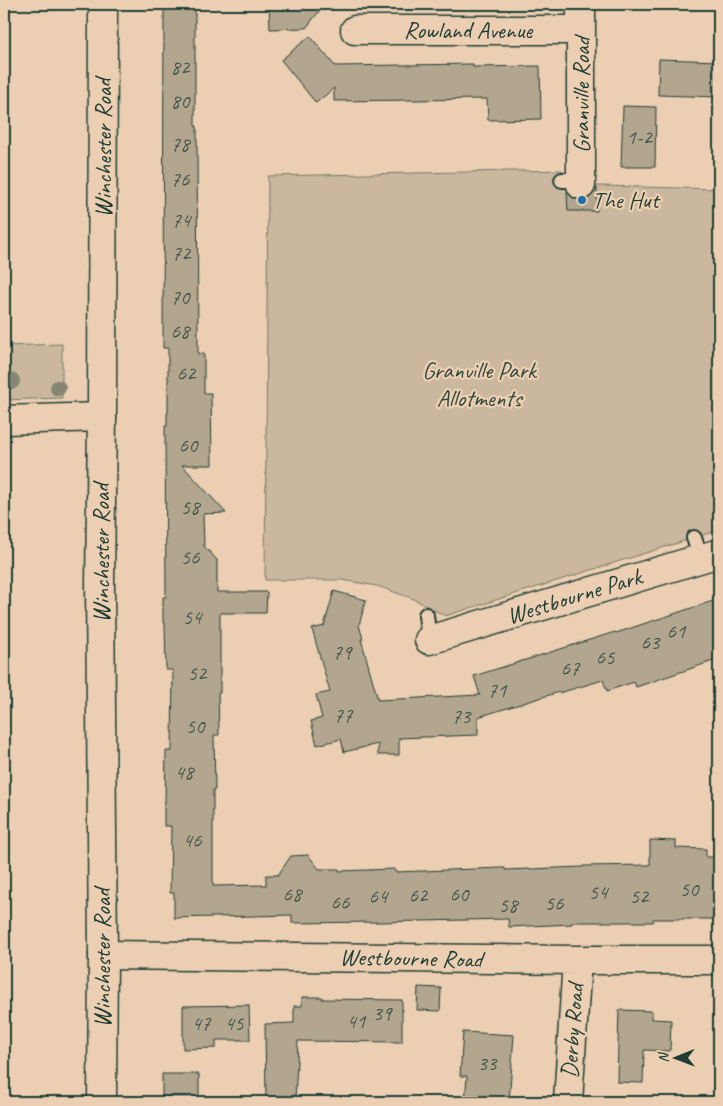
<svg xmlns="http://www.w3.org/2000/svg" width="723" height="1106" font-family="Caveat,sans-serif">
	<rect width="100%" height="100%" fill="#eccfb2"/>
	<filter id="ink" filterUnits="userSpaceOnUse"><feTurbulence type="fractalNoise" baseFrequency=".02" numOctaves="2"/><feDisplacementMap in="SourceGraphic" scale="10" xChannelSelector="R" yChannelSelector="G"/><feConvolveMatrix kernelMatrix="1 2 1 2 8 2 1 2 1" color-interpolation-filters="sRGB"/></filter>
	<g filter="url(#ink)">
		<path fill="#cab79d" stroke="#747a68" d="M562,170V185L719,189V530L445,616L414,599L377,586L342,580H265L268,176Z
			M62,344V398L4,400V346Z"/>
		<path fill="#b3a68f" stroke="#1f3d34" d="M164,4H195V126H197L198,354H204V393H211L212,465H182L226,513L203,514L204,546L217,560V592H267L266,613H220V693H218L219,735H214L215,790H213V886L266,885V875H278L291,856L308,855L319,869H339V871L395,869V872L502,868H505V870L583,867V866L650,865V840L676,841V848L706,849V857H719V919H653V922H572V924L509,927L508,919L378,922L292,923V915L174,918V893H170L171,826H164V803H165L166,751H172L173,670H166L165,623H163V597H166L165,426H167V413H168V348H163Z
			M269,4H325L306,28L270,29Z
			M310,36L335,66L473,64V67L540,66L541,119L488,120L487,99L334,101V88L316,103L281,60Z
			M659,59L719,61V97L658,95Z
			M623,106L656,107L655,167H621Z
			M596,188H597V211H568L567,192L573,198L581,201L589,198L594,193Z
			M334,591L366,600L359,625L363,639H361L378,700L480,695L474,676L615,632L616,633L719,599V659L636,687L634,682L607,691L603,680L559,693V692L478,717V735L399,738V755H378V744L344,752L341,739L317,745L311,721L322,718L316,695L330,692L312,629L324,626Z
			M418,987L441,988L440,1011L417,1010Z
			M302,997H322V999L402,1000V1042L298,1041L295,1102H266L265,1024L294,1023V1006H302Z
			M249,1005L250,1040H216V1048L183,1049V1006Z
			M619,1010L652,1011V1019L671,1020L670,1051L644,1050L643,1083L617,1082Z
			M463,1032L514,1035L509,1102H465L467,1076H460Z
			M162,1074H199V1102H162Z"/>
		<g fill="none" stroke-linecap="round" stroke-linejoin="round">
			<g stroke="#1f3d34" stroke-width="18">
				<path id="service" d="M562,180H581
					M694,538L701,558
					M426,615L429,640"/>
			</g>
			<g stroke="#1f3d34" stroke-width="31">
				<path id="minor" d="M581,4V185
					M355,30H581
					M4,420L102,417
					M429,640L719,553
					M103,955L577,960H719
					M568,1102L577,960"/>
			</g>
			<g stroke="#1f3d34" stroke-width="31">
				<path id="tertiary" d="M102,1102L103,955L100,585L102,417L103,4"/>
			</g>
			<use href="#service" stroke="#eccfb2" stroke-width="14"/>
			<use href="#minor" stroke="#eccfb2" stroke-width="28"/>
			<use href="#tertiary" stroke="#eccfb2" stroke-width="28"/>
		</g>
		<g fill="#858572">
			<circle cx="12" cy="381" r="8"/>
			<circle cx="58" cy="388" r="8"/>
		</g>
	</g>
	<circle fill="#1f6fb2" stroke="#eccfb2" stroke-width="2" cx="582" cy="200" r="5"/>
	<g text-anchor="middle" stroke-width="4.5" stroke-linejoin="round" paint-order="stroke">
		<g font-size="21" fill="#44574b">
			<text x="180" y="74">82</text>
			<text x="180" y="108">80</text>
			<text x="639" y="144">1-2</text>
			<text x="180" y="151">78</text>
			<text x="180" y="186">76</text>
			<text x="181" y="227">74</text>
			<text x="181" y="260">72</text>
			<text x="180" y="304">70</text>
			<text x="180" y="338">68</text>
			<text x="186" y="380">62</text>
			<text x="188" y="452">60</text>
			<text x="190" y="514">58</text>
			<text x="190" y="564">56</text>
			<text x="192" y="624">54</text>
			<text x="676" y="638">61</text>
			<text x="650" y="649">63</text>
			<text x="342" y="659">79</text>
			<text x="605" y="664">65</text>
			<text x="570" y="675">67</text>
			<text x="197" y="680">52</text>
			<text x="497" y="697">71</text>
			<text x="343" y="722">77</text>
			<text x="461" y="723">73</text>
			<text x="195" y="733">50</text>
			<text x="184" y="779">48</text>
			<text x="192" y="847">46</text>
			<text x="689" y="896">50</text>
			<text x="598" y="899">54</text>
			<text x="292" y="901">68</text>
			<text x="459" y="901">60</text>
			<text x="418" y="902">62</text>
			<text x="378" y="903">64</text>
			<text x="639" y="903">52</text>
			<text x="340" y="909">66</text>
			<text x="554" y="910">56</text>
			<text x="508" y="912">58</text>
			<text x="382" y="1020">39</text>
			<text x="356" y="1028">41</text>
			<text x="201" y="1030">47</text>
			<text x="234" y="1030">45</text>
			<text x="487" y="1070">33</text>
		</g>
		<g font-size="24" fill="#1f3d34" stroke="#eccfb2">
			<text x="468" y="38">Rowland Avenue</text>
			<text transform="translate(581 95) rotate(-90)" y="8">Granville Road</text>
			<text transform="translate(103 148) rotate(-90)" y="8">Winchester Road</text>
			<text transform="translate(101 553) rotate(-90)" y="8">Winchester Road</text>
			<text transform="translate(574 596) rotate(-17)" y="8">Westbourne Park</text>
			<text transform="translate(102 958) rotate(-90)" y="8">Winchester Road</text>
			<text transform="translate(411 958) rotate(1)" y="8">Westbourne Road</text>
			<text transform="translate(572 1031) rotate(-86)" y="8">Derby Road</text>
		</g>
		<g font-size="24" fill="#1f3d34" stroke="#eccfb2" text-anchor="start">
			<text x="592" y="208">The Hut</text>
		</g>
		<g font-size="24" fill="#30493e" stroke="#eccfb2">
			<text x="479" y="378">Granville Park<tspan x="479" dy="28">Allotments</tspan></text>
		</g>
	</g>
	<rect width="723" height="1106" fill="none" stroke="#eccfb2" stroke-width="20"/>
	<rect x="10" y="10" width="703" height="1086" fill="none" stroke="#1f3d34" stroke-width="2" filter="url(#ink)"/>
	<g transform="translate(676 1058) rotate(269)" stroke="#eccfb2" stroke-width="4" paint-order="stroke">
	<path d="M0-4L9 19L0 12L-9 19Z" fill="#1f3d34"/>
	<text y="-8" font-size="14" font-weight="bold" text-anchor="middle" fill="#1f3d34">N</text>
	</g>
</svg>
